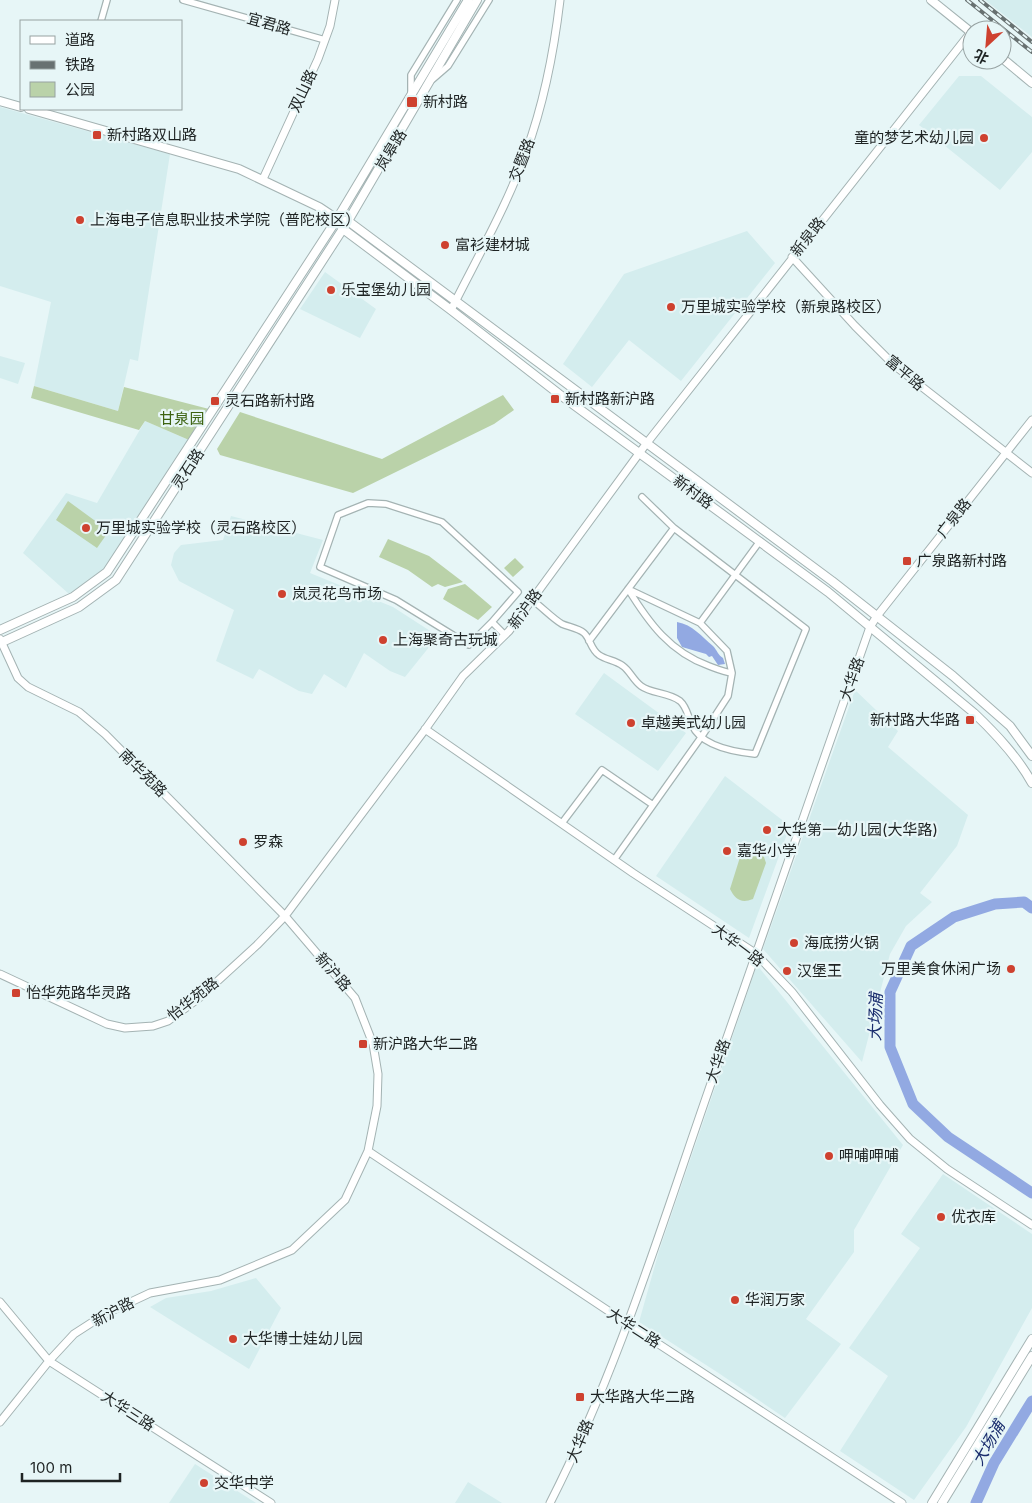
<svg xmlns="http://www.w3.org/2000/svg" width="1032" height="1503" font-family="Inter,'Noto Sans SC',sans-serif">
	<rect width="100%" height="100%" fill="#e7f6f7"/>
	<path fill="#d4edee" d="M985,0H1032V37Z
		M959,76H981L1032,117V152L1000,190L919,125Z
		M0,107L170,154L138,361L130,359L118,411L34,386L51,302L0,286Z
		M747,231L775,263L681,381L629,340L592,387L563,364L624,274Z
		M325,272L376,309L360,338L300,309Z
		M0,356L25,363L18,384L0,378Z
		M145,421L189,440L104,569L69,594L23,553L66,493L97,503Z
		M231,516L323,540L310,573L393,607L438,636L405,677L390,671L364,653L346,688L324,674L312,694L299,691L259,669L253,679L216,661L234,610L179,581L171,565L174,553L181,545L223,540Z
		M604,673L686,733L658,771L575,714Z
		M855,690L898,731L888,747L968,815L957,846L920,893L932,902L906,926L890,954L862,1062L763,949Z
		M725,776L790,826L749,938L656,876Z
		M757,965L903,1145L854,1230V1252L806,1319L841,1344L785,1418L717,1372L639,1322L659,1251Z
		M943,1174L1032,1234V1308L966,1427L914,1500L840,1451L888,1376L849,1348L920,1248L901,1234Z
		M256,1278L281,1308L249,1369L150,1307L166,1298L211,1291Z
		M195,1464L256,1503H169Z
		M468,1482L502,1503H455Z"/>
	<path fill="#bad2a9" d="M34,386L118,411L124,387L209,409L189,440L145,421L139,430L31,398Z
		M503,395L514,410L494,424L353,493L220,455L217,449L240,412L382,459Z
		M68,501L109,531L97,548L56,520Z
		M388,539L429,556L463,582L445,587L438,584L432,587L408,570L379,557Z
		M515,558L524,567L513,577L504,568Z
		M465,584L492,607L478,620L443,599L448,589Z
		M754,848L764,857L766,863L753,899C741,904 735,899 730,889L741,854L748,850Z"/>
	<path fill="#92a9e2" d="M677,622C693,625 701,636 713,646C717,650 718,655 723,658L725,664L718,665L712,656L709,657L706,654L682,647L677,638Z"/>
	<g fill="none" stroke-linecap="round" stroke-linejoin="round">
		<path stroke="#92a9e2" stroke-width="11" d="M1032,908L1024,902L995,904L954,917L911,946L890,992V1047L913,1104L948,1137L1032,1193
			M976,1503L994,1463L1032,1401"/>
		<g stroke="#a4b3b3" stroke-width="8">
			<path id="minor" d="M183,0L325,40
				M101,21L107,0
				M433,79L448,66L489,0
				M411,95V75L457,0
				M642,497L674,528
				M628,589C649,623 670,652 709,666C717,669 724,672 732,673
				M532,600C542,607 552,618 562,624C569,627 578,628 584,633C590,638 591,650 599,655C606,660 615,660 623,666C630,671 633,680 641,686C652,694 668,692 680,701C687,707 688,717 692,725C701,746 735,752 755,754L806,629L674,528L589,641
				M492,622L469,645L396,600L320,567L338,515L368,503L386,504L442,522L518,592L492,622L505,635
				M700,623L760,541
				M562,823L602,770L653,805
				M614,860L702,736L728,696L732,673L727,651L700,623L628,589"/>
		</g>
		<g stroke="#a4b3b3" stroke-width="9">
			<path id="tertiary" d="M263,179L318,59L330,26L335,0
				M792,257L855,326L894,365L1032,473
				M451,310C477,258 507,206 526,152C544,103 554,51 560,0
				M0,639L18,678L28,687L79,712L105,734L285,916L355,998L373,1044L378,1074L377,1106L368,1151L345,1200L292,1250L220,1280L150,1293L105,1314L74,1334L49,1361L0,1422
				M425,729L633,873L755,953L792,992L880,1105L910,1139L947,1169L1032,1225
				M0,974L107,1024L125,1028L153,1026L168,1021L199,998L257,945L285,916L424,731L463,676L509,631L646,444L971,32
				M368,1151L628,1324L902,1503
				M0,1302L49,1361L271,1503
				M550,1503C617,1372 660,1230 708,1092C761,937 816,782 870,627L877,616L1032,420"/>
		</g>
		<g stroke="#a4b3b3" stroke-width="10">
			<path id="secondary" d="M931,0L972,33
				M1002,58L1032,83
				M0,101L21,107
				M29,109L239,169L319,207L337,219L348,221L832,581L953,676L1010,726L1032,756
				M337,219L343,229L451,310L559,394L828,592L974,713C996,734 1017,756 1032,783
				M0,630L73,597L107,572L337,219L468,0
				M0,643L79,607L116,580L348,221L477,0
				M932,1503L1032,1339
				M942,1503L1032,1356"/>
		</g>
		<use href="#minor" stroke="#fff" stroke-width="5.5"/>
		<use href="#tertiary" stroke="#fff" stroke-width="7"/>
		<use href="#secondary" stroke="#fff" stroke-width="8"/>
		<g stroke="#687171" stroke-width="4">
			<path id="rail" d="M967,0L1032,52
				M980,0L1032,42"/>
		</g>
		<use href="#rail" stroke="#e7f6f7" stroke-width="2" stroke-dasharray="5.5" stroke-linecap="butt"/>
	</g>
	<g fill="#ce412f" stroke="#e7f6f7" stroke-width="2">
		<rect x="406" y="96" width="12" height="12" rx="2.5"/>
		<rect x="92" y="130" width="10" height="10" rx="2.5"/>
		<circle cx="984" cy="138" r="5"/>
		<circle cx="80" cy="220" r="5"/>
		<circle cx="445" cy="245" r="5"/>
		<circle cx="331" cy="290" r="5"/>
		<circle cx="671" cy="307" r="5"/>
		<rect x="550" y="394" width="10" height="10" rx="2.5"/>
		<rect x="210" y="396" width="10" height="10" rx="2.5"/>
		<circle cx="86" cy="528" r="5"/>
		<rect x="902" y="556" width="10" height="10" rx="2.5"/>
		<circle cx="282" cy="594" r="5"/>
		<circle cx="383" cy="640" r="5"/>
		<rect x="965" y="715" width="10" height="10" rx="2.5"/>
		<circle cx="631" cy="723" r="5"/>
		<circle cx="767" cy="830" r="5"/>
		<circle cx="243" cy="842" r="5"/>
		<circle cx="727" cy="851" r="5"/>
		<circle cx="794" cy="943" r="5"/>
		<circle cx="1011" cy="969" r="5"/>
		<circle cx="787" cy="971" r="5"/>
		<rect x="11" y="988" width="10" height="10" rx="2.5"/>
		<rect x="358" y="1039" width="10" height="10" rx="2.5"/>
		<circle cx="829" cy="1156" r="5"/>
		<circle cx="941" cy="1217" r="5"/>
		<circle cx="735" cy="1300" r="5"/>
		<circle cx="233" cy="1339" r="5"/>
		<rect x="575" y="1392" width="10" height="10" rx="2.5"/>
		<circle cx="204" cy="1483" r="5"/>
	</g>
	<g text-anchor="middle" stroke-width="4.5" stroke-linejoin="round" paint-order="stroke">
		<g font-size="15" fill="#1e2323" stroke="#e7f6f7">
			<text transform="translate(269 24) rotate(16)" y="5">宜君路</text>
			<text transform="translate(303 91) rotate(-65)" y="5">双山路</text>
			<text transform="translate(391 150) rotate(-59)" y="5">岚皋路</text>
			<text transform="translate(522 160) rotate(-69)" y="5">交暨路</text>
			<text transform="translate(808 237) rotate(-52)" y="5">新泉路</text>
			<text transform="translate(905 373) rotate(40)" y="5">富平路</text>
			<text transform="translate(188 469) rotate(-57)" y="5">灵石路</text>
			<text transform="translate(693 492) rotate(37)" y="5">新村路</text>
			<text transform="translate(954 518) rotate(-52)" y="5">广泉路</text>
			<text transform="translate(525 609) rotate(-54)" y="5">新沪路</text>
			<text transform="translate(852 679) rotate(-71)" y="5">大华路</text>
			<text transform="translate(143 773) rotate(45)" y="5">南华苑路</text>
			<text transform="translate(738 945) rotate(37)" y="5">大华一路</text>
			<text transform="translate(333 972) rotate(49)" y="5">新沪路</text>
			<text transform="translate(193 999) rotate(-38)" y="5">怡华苑路</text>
			<text transform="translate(718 1061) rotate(-71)" y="5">大华路</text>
			<text transform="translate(113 1312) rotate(-28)" y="5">新沪路</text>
			<text transform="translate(634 1328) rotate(33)" y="5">大华二路</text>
			<text transform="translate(128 1411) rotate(33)" y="5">大华三路</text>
			<text transform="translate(580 1441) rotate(-67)" y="5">大华路</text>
		</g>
		<g font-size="15" fill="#1e2323" stroke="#e7f6f7" text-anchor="start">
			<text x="423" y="107">新村路</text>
			<text x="107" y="140">新村路双山路</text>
			<text x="974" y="143" text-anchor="end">童的梦艺术幼儿园</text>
			<text x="90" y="225">上海电子信息职业技术学院（普陀校区）</text>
			<text x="455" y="250">富衫建材城</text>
			<text x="341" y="295">乐宝堡幼儿园</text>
			<text x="681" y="312">万里城实验学校（新泉路校区）</text>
			<text x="565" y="404">新村路新沪路</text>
			<text x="225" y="406">灵石路新村路</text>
			<text x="96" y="533">万里城实验学校（灵石路校区）</text>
			<text x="917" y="566">广泉路新村路</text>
			<text x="292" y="599">岚灵花鸟市场</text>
			<text x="393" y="645">上海聚奇古玩城</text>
			<text x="960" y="725" text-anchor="end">新村路大华路</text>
			<text x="641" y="728">卓越美式幼儿园</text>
			<text x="777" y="835">大华第一幼儿园(大华路)</text>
			<text x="253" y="847">罗森</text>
			<text x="737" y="856">嘉华小学</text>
			<text x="804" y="948">海底捞火锅</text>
			<text x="1001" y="974" text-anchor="end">万里美食休闲广场</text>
			<text x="797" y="976">汉堡王</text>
			<text x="26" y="998">怡华苑路华灵路</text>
			<text x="373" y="1049">新沪路大华二路</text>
			<text x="839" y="1161">呷哺呷哺</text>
			<text x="951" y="1222">优衣库</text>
			<text x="745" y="1305">华润万家</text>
			<text x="243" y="1344">大华博士娃幼儿园</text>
			<text x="590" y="1402">大华路大华二路</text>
			<text x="214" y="1488">交华中学</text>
		</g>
		<g font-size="15" fill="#3d6311" stroke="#e7f6f7">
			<text x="182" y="424">甘泉园</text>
		</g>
		<g font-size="16" font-style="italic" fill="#192c6d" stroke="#e7f6f7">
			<text transform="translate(875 1017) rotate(-88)" y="6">大场浦</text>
			<text transform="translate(988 1443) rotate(-60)" y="6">大场浦</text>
		</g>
	</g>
	<rect x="20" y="20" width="162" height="90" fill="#e7f6f7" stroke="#97a2a2"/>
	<rect x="30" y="36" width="25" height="8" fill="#ffffff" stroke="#97a2a2"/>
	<text x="65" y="45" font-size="15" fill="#1e2323">道路</text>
	<rect x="30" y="61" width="25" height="8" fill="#687171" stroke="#97a2a2"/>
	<text x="65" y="70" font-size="15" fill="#1e2323">铁路</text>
	<rect x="30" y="82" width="25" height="15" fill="#bad2a9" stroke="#97a2a2"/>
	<text x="65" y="95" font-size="15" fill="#1e2323">公园</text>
	<g transform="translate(987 45) rotate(206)"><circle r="24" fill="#e7f6f7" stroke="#97a2a2"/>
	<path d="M0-4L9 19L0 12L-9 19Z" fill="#ce412f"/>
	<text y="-8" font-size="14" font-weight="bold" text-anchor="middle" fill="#1e2323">北</text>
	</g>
	<path d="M22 1473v8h98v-8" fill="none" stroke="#1e2323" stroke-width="2.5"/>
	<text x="30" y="1473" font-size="15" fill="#1e2323" stroke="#e7f6f7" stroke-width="4" paint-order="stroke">100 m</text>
</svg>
